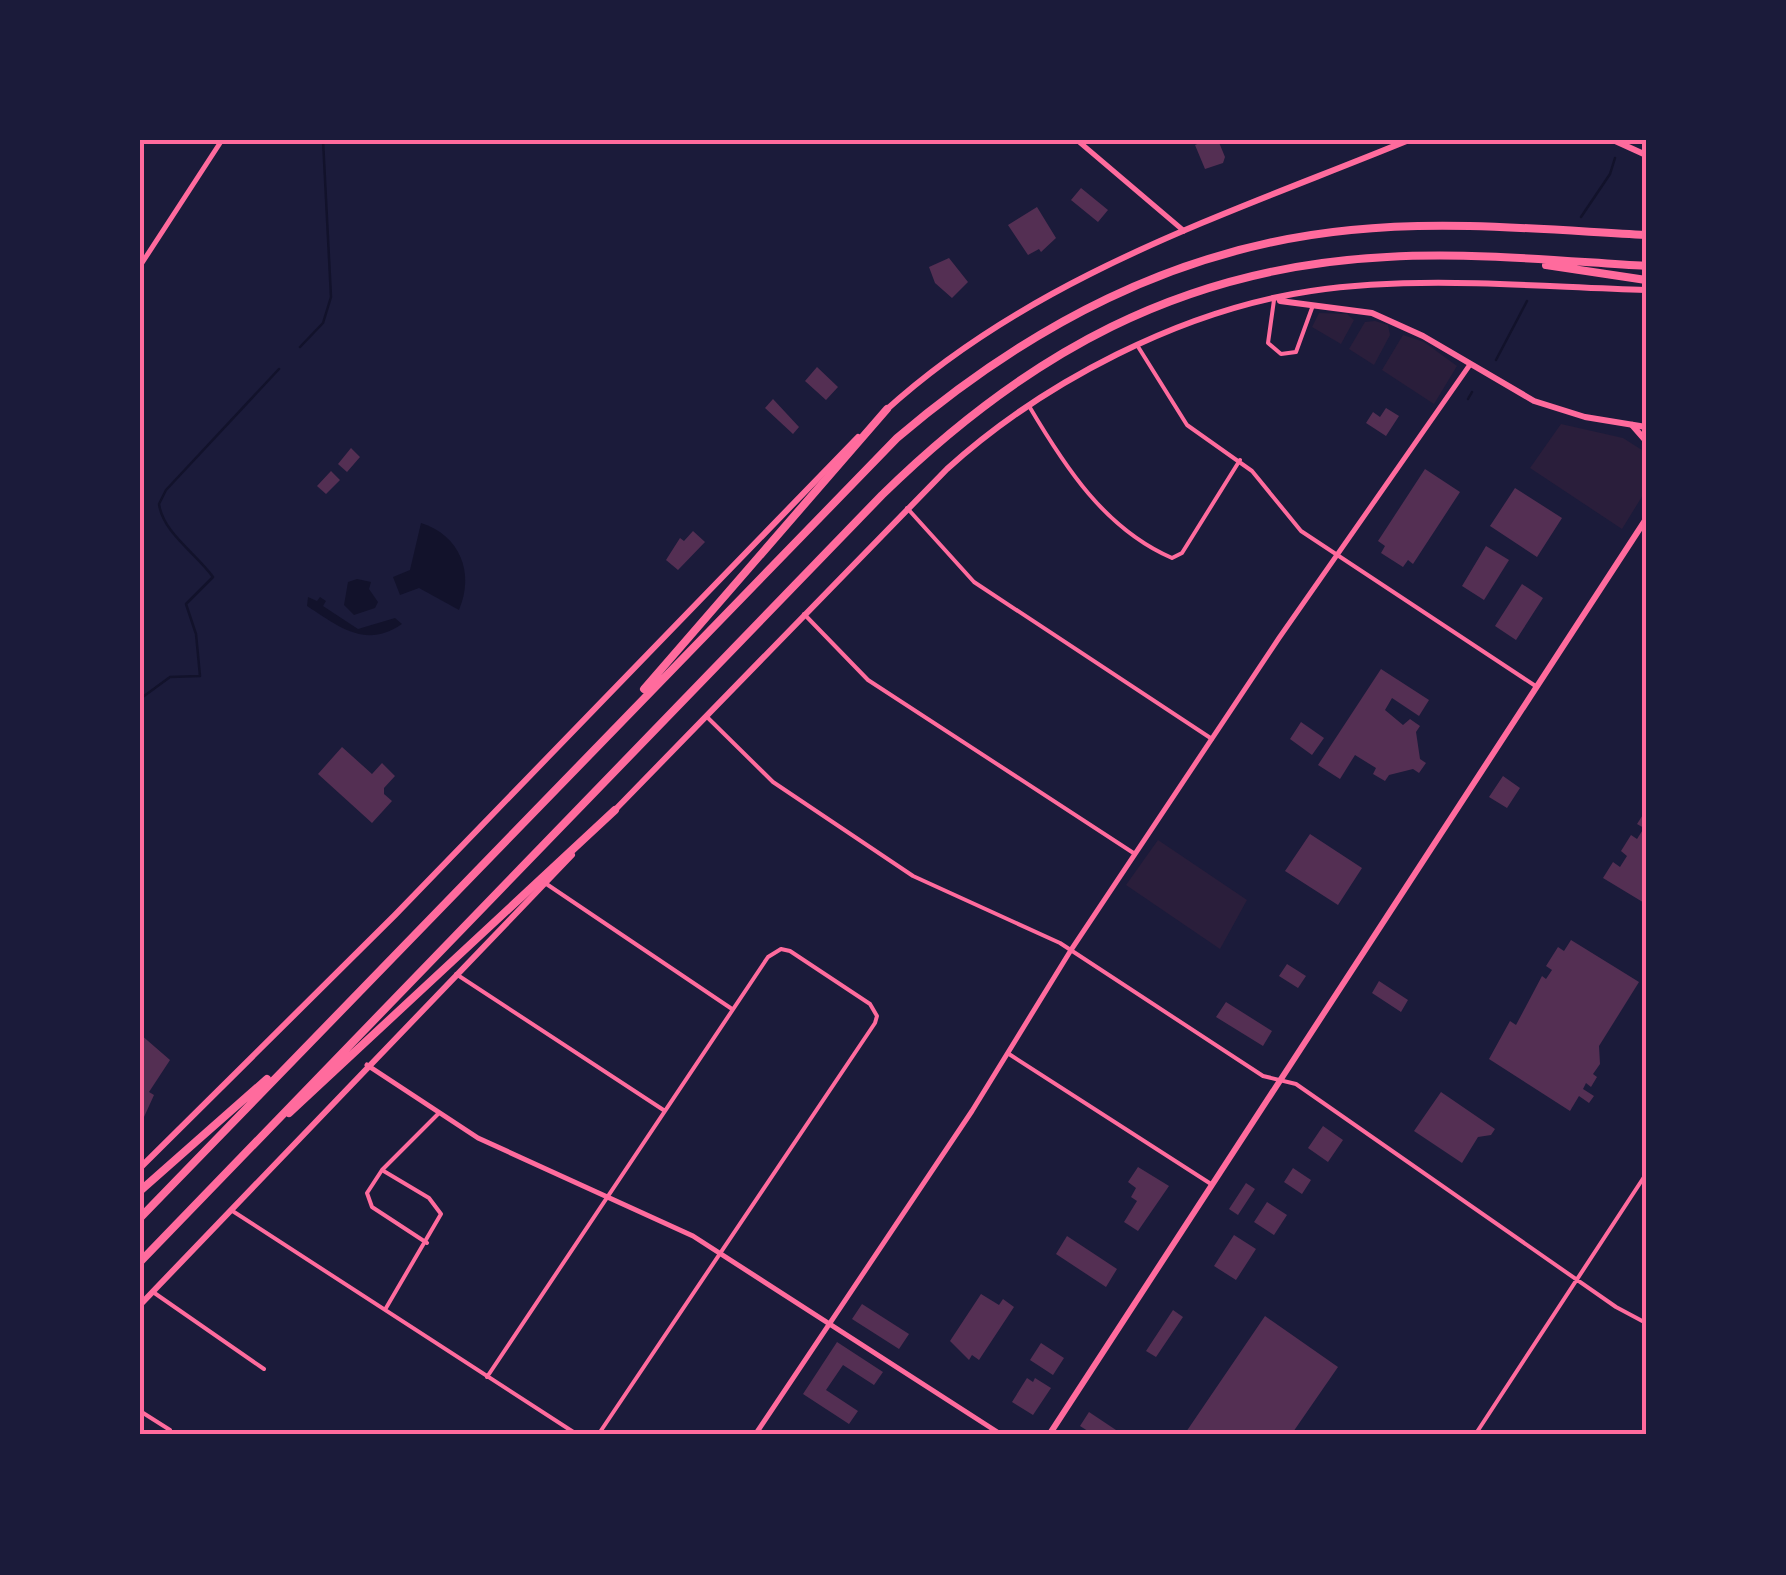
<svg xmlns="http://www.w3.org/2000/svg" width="1786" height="1575" font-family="Jost,sans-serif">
	<rect width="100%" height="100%" fill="#1b1b3a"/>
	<path fill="#2a1e3b" d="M1319,313L1347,314L1354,320L1341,344L1312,327Z
		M1375,321L1388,325L1390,335L1374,365L1349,349L1365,322Z
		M1403,335L1424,342L1457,366L1434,404L1382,370Z
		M1561,424L1623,438L1645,452L1646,490L1622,529L1530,468Z
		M1158,840L1247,900L1220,949L1126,885Z"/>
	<path fill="#12122b" d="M421,523C460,535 475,573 459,610L419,588L400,595L393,577L410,570Z
		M357,579L371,582L369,589L378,602L375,608L354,615L344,605L348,582Z
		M308,597L317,601L320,597L326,601L323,606L358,629L395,618L402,624C366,649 339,627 307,606Z"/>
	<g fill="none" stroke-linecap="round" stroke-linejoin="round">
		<path stroke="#12122b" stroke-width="2.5" d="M1581,217L1610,174L1615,158
			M300,347L323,323L331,297L323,140
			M1496,360L1527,301
			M1468,399L1472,392
			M140,699L170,677L200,676L196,634L186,604L213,577C196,553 163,533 159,504L166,490L279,369"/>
	</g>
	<path fill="#542f53" d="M1206,140H1218L1225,157L1223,163L1205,169L1195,145Z
		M1081,188L1108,210L1098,222L1071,200Z
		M1037,207L1056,238L1041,252L1039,249L1028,255L1008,225Z
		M949,258L968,282L952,298L935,283L929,267Z
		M817,367L838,387L826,400L805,381Z
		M773,399L799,427L793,434L765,408Z
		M1386,408L1399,416L1386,436L1366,423L1373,412L1380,417Z
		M351,448L360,457L347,472L338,464Z
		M1425,469L1460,492L1413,564L1408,560L1403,567L1381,553L1385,546L1378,541Z
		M331,471L340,480L326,494L317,486Z
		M1515,488L1562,518L1537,557L1490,526Z
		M693,531L705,542L678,570L666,560L680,538L684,541Z
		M1486,546L1509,560L1484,600L1462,586Z
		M1522,584L1543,598L1516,640L1495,626Z
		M1381,669L1429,700L1419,716L1392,698L1385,710L1403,725L1410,719L1420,726L1416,732L1420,759L1426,763L1419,773L1413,769L1389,775L1385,781L1373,774L1376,768L1355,755L1340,779L1318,765Z
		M1301,722L1324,738L1312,755L1290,739Z
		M342,747L372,774L382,763L395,776L384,788V794L392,801L372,823L318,774Z
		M1503,776L1520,788L1507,808L1489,797Z
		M1646,810V904L1603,878L1613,862L1620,867L1627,856L1621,851L1631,835L1637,839L1644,828L1637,824Z
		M1310,834L1362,868L1338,905L1285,871Z
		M1571,940L1639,982L1599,1046L1600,1064L1593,1074L1597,1077L1591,1087L1586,1083L1583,1089L1594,1096L1589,1103L1579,1096L1570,1111L1489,1059L1510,1021L1516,1025L1542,976L1546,979L1552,970L1546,966L1558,947L1564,951Z
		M1287,964L1306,976L1298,988L1279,976Z
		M1379,981L1408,1000L1401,1012L1372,993Z
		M1226,1002L1272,1031L1263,1046L1216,1017Z
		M140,1034L170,1060L149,1092L154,1095L144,1117L140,1114Z
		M1441,1092L1495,1129L1491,1135L1478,1137L1462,1163L1414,1131Z
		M1323,1126L1343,1140L1328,1162L1308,1148Z
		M1138,1167L1169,1186L1138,1231L1124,1222L1137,1201L1131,1197L1136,1188L1128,1182Z
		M1293,1168L1311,1180L1302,1194L1284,1182Z
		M1246,1183L1255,1189L1238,1215L1229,1209Z
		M1267,1202L1287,1215L1274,1235L1254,1222Z
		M1234,1235L1256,1249L1236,1280L1214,1266Z
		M1067,1236L1117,1269L1106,1287L1056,1254Z
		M981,1294L999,1305L1003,1299L1014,1307L979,1360L972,1355L969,1360L950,1341Z
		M862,1304L909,1334L899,1349L852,1319Z
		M1173,1310L1183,1317L1156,1357L1146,1351Z
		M1265,1316L1338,1367L1291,1435H1184Z
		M837,1342L883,1372L874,1385L843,1365L826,1390L858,1411L849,1424L803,1394Z
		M1041,1343L1064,1358L1053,1375L1030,1360Z
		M1027,1378L1033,1382L1035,1378L1051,1388L1033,1415L1012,1402Z
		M1089,1412L1116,1430L1112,1435H1094L1080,1426Z"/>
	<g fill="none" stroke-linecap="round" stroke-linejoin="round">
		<path stroke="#ff6b9d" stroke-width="4" d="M1274,300L1268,343L1281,354L1296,352L1312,308
			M1137,345L1187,425L1252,471L1301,531L1537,687
			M1029,406C1065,467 1105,529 1172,558L1182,553L1240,460
			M907,508L974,582L1212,739
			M804,614L868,680L1135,854
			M706,716L773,782L913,876L1060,943L1263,1076L1296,1084L1616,1307L1646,1323
			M545,883L732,1009
			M456,974L665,1111
			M1009,1054L1211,1184
			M382,1170L429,1198L441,1214L386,1308
			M231,1210L578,1435
			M427,1243L372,1207L367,1193L382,1170L439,1113
			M153,1292L264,1369
			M487,1377L768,957L781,949L790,951L870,1004L877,1016L875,1023L598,1435
			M140,1411L170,1430
			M1475,1435L1646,1174"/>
		<path stroke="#ff6b9d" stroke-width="5" d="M1077,140L1184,231
			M140,266L222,140
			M367,1065L478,1138L693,1236L1002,1435
			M755,1435L972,1111L1071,950L1279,638L1469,366"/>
		<path stroke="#ff6b9d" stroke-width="6" d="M1613,140L1646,155
			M1280,301L1372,313L1423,336L1534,401L1585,417L1646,427
			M885,411C1034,275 1226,215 1409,140
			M612,813L947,469C1043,382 1182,310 1311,291C1421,275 1536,287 1646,290
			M140,1168L395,915L858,437
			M140,1305L572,855"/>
		<path stroke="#ff6b9d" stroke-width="6" d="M1632,425L1646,441
			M1049,1435L1646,519"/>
		<path stroke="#ff6b9d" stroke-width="8" d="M1546,265L1646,280
			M644,689L887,409
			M289,1113L615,810
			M140,1191L267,1079
			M140,1218L897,438C1029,326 1176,247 1351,230C1447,220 1549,230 1646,235
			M140,1262L882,495C1026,354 1181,267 1387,257C1472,252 1560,261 1646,266"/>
	</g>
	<rect width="1786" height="1575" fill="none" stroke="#1b1b3a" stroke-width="285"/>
	<rect x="142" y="142" width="1502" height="1290" fill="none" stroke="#ff6b9d" stroke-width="4"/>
</svg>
